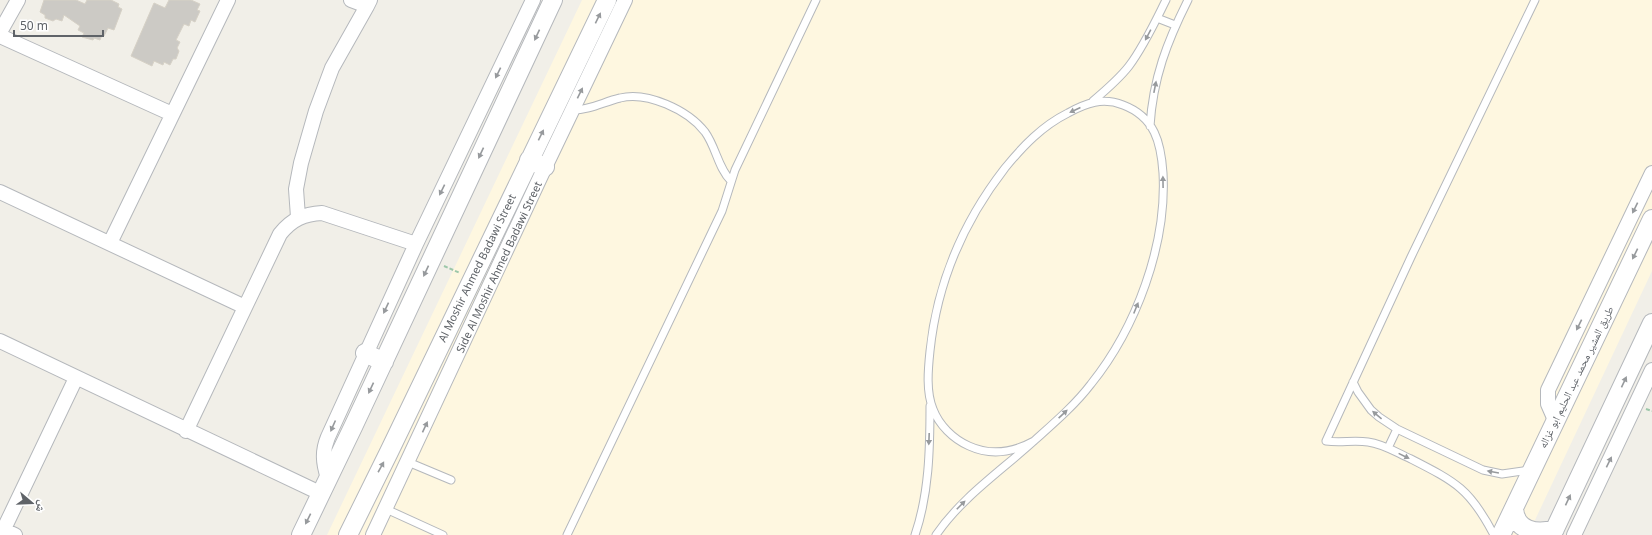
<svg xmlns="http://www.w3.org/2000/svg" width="1652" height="535" font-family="'Noto Sans','Noto Naskh Arabic',sans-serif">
	<rect width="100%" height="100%" fill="#f1efe8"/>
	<path fill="#fef7e0" d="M582,0H1652V271L1528,535H327Z"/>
	<path fill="#cccac5" stroke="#d6d1c6" d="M44,0H76L85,4L87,0H111L119,4L118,7L122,9L114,30L108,28L104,36L102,35L100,40L94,38L93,40L82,37L84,33L78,30L80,26L64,15L62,21L56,19L53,21L45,18V15L40,12Z
		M169,0H191L200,4L197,10L200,11L195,22L191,20L189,26L184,24L176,40L180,42L177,48L179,51L176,59H173L170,65L164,62L163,65L154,61L152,66L131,56L154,3L165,8Z"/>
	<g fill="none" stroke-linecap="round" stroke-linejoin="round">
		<g stroke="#b5b8bc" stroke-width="9">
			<path id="service" d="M1157,18L1175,25
				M1093,101C1106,90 1119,79 1129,66C1144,46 1155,22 1166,0
				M572,110C591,110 603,102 620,98C647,91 688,110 705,132C716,147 718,168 731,181
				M1150,126C1153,78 1167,42 1188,0
				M1353,382L1358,392L1371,410L1379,417L1397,429L1483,470L1502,474L1530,470
				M1388,448L1397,429
				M408,462L451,480
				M386,509L443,535
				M567,535L722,211L735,170L816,0
				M915,535C929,494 930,449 930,406
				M936,535C962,497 1001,471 1035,440C1054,423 1075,405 1091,384C1136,328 1167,245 1163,173C1161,143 1155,117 1123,105C1103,97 1086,103 1068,113C1042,126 1023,146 1005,168C963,222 937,284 930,351C928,370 926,392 933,409C939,425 953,439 969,446C991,456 1014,452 1034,441
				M1494,535C1470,489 1456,482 1411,459C1397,453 1384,444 1368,442C1354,440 1340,443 1326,441L1411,257L1535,0"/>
		</g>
		<g stroke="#b5b8bc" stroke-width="16">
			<path id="minor" d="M351,0L367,6L370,0
				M0,32L18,0
				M0,36L172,114
				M0,192L245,307
				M298,217L296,189L301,163L316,111L332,68L367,6
				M110,243L228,0
				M0,341L320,493
				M1555,420L1548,404V390L1652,173
				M186,431L280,234C292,219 304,214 322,213L416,244
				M328,478C323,463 322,451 328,437L416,244L533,0
				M4,530L15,535
				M1,535L76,378
				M373,535L545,167L625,0
				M1574,535L1652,370"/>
		</g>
		<g stroke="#b5b8bc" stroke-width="20">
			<path id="tertiary" d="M529,160L545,167
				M365,353L384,362
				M1514,508C1515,531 1537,535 1555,529
				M301,535L353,427L553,0
				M348,535L389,452L607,0
				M1501,535L1652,219
				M1552,535L1652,323"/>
		</g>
		<path stroke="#9cc7a9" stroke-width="2" stroke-dasharray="4 2" stroke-linecap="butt" d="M444,266L460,273
			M1646,409L1652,411"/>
		<use href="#service" stroke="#fff" stroke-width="7"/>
		<use href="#minor" stroke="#fff" stroke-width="14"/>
		<use href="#tertiary" stroke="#fff" stroke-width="18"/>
	</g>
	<defs><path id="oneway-solid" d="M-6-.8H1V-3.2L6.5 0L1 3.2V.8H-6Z"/></defs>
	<g fill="#979a9d">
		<use href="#oneway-solid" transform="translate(598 18) rotate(-64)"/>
		<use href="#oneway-solid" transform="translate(537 35) rotate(115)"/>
		<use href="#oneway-solid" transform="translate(1148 35) rotate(118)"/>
		<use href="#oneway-solid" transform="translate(498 73) rotate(116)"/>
		<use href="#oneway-solid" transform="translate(1155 87) rotate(-79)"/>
		<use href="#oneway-solid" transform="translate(580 93) rotate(-64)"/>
		<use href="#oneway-solid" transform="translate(1075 110) rotate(155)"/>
		<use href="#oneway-solid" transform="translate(541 135) rotate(-64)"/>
		<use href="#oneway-solid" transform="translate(481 153) rotate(115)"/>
		<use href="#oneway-solid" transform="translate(1163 182) rotate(-91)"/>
		<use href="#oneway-solid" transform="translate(442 190) rotate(116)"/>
		<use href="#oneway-solid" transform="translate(1635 208) rotate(116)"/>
		<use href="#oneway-solid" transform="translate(1635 254) rotate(116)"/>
		<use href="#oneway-solid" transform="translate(426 271) rotate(115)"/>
		<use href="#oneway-solid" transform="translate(386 308) rotate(115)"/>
		<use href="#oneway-solid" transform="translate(1136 308) rotate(-68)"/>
		<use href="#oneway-solid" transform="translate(1579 325) rotate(116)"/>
		<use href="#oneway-solid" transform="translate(1624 382) rotate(-65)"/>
		<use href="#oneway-solid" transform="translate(371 388) rotate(115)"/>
		<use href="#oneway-solid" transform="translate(1063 414) rotate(-43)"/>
		<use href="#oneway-solid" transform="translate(1377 415) rotate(-140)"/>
		<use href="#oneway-solid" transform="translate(333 426) rotate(114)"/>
		<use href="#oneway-solid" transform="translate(425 427) rotate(-65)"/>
		<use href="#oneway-solid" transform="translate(929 439) rotate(92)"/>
		<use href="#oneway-solid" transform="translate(1404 456) rotate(26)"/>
		<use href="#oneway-solid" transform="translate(1609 462) rotate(-64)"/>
		<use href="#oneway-solid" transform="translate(381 467) rotate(-61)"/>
		<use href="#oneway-solid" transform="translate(1493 472) rotate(-170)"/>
		<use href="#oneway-solid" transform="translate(1568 500) rotate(-65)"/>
		<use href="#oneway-solid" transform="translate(961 505) rotate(-45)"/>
		<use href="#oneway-solid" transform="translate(308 519) rotate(116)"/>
	</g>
	<g text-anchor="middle" stroke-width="3" stroke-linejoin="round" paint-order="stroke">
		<g font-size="11" fill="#5f6368" stroke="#fff">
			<text transform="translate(499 267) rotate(-65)" y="4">Side Al Moshir Ahmed Badawi Street</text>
			<text transform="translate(477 268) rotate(-64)" y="4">Al Moshir Ahmed Badawi Street</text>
			<text transform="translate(1576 377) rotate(-64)" y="4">طريق المشير محمد عبد الحليم ابو غزاله</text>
		</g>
	</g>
	<g transform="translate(32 503) rotate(109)" stroke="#ffffff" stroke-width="3" paint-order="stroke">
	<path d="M0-3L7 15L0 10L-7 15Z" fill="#5f6368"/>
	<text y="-6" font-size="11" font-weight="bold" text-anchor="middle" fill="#5f6368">ش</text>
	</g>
	<path d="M14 30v6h89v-6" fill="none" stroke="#5f6368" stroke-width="2"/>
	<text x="20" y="30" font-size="12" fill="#5f6368" stroke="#ffffff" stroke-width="3" paint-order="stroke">50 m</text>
</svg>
